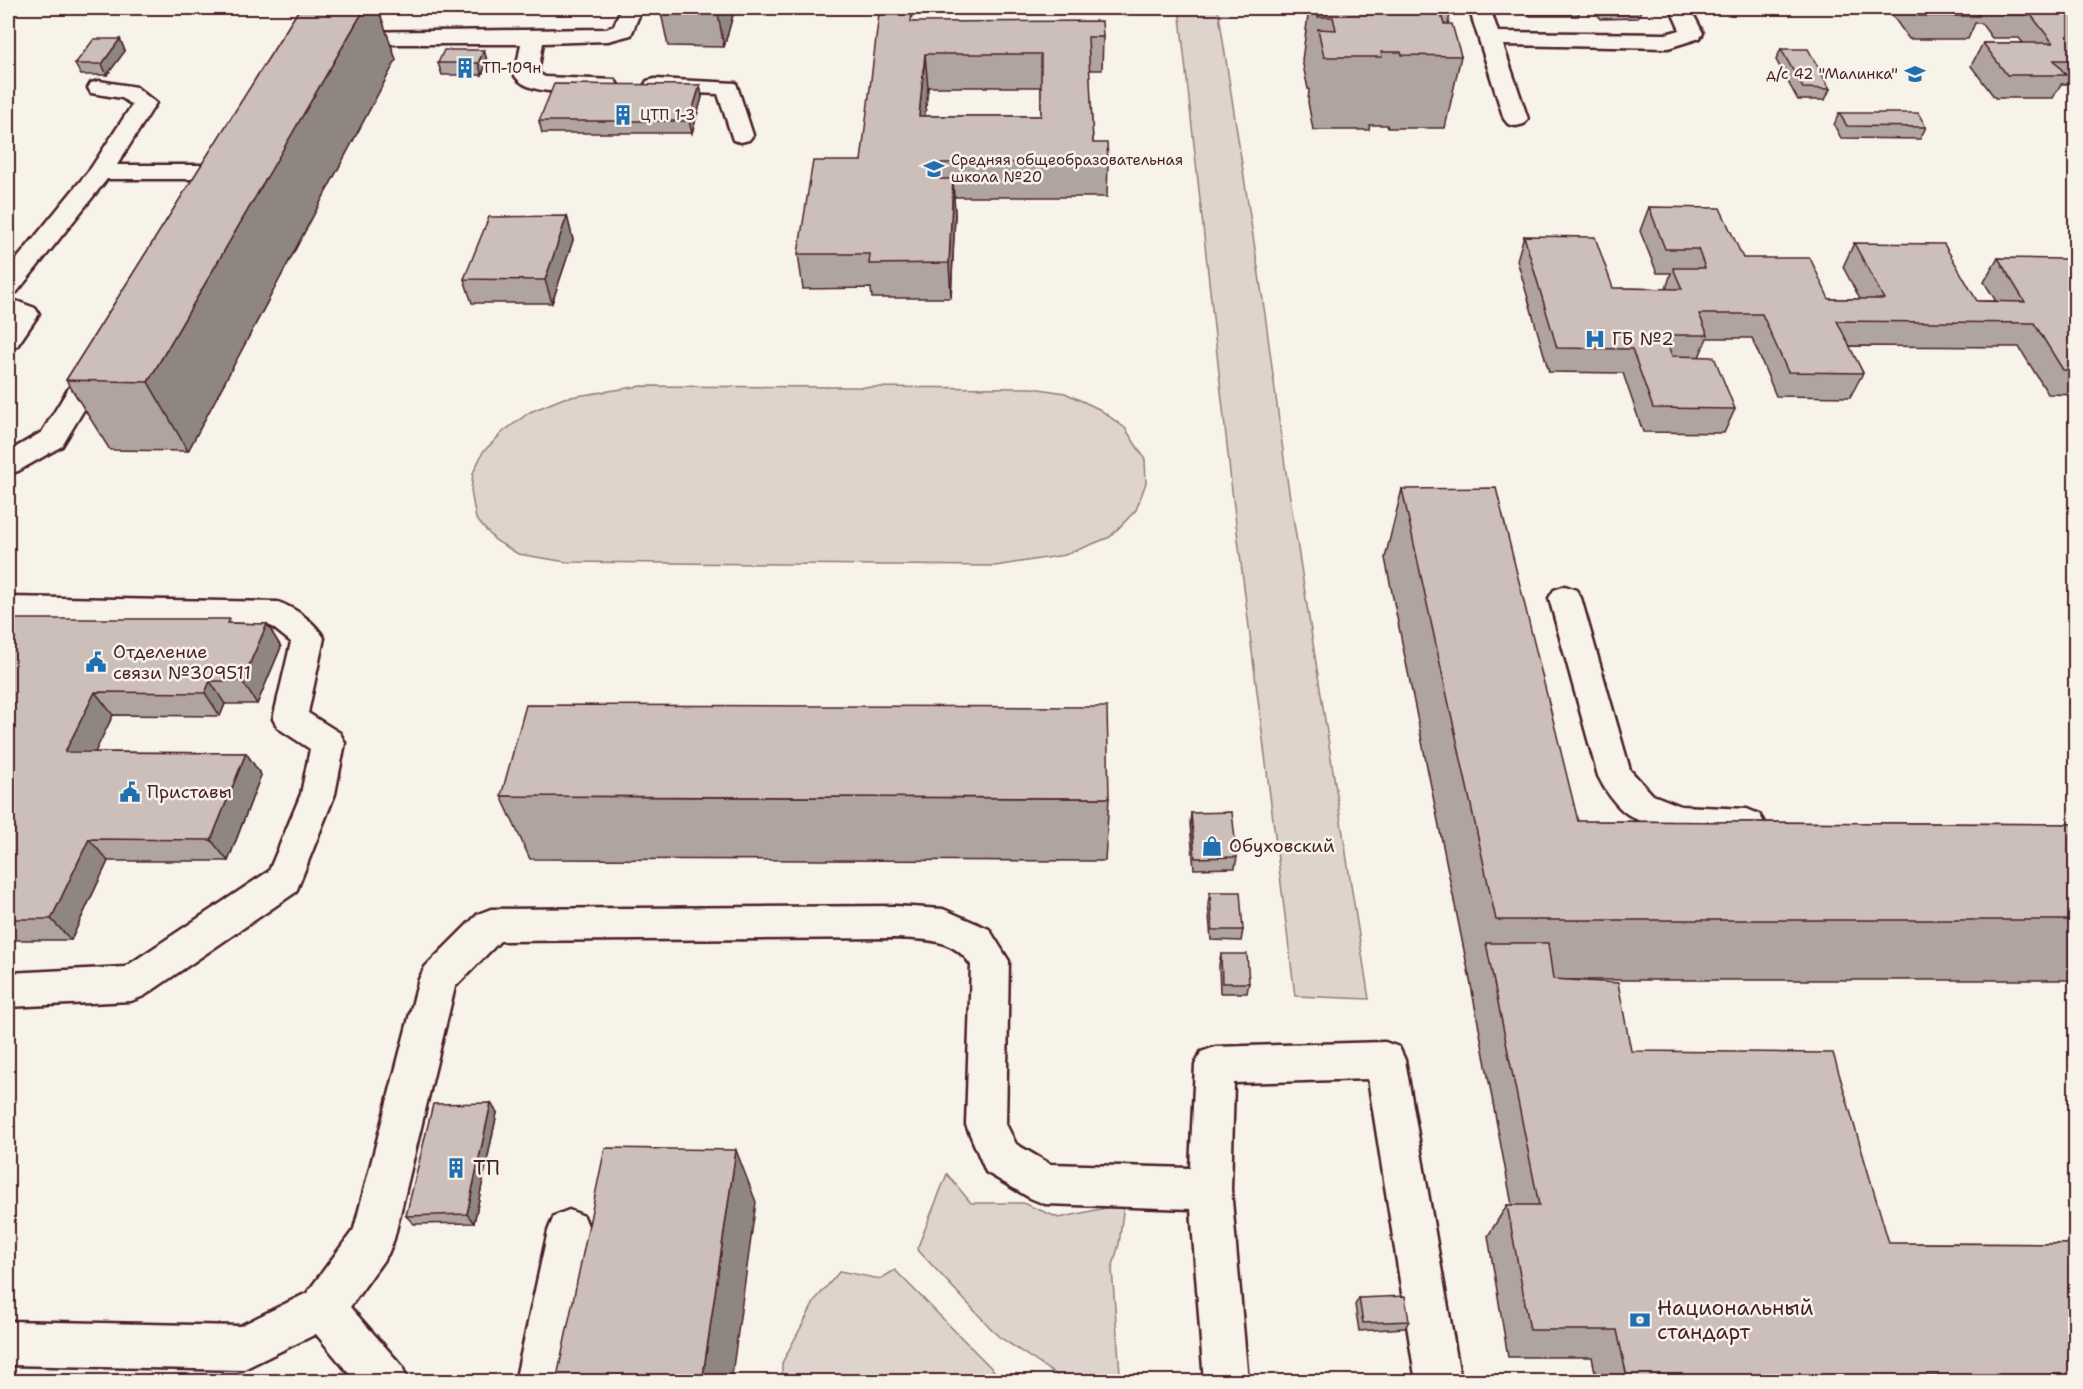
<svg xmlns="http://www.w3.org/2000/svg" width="2083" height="1389" font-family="'Shantell Sans',sans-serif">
	<rect width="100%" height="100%" fill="#f7f3e8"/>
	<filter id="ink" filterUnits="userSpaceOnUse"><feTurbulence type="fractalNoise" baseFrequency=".0167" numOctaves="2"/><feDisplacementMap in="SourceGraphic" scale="12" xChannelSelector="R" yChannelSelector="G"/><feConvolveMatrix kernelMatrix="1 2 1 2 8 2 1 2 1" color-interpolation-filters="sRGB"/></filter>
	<g filter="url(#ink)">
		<path fill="#ded4cc" stroke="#947a7c" stroke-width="1.5" d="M1179,8H1218L1265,314L1285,466L1369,999L1295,996L1232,491Z
			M641,386L1033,388L1065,393L1099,409L1125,428L1145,459L1146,483L1136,510L1110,537L1065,555L995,566L567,562L518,554L495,540L476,519L471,491L473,473L483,452L504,431L530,412L564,398Z
			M947,1174L971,1203H1023L1059,1218L1124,1204L1119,1244L1112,1269L1120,1373L1061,1378L998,1336L917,1249Z
			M895,1270L1004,1381H782V1363L816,1299L840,1271L880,1279Z"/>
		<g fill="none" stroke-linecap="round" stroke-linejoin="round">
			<g stroke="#4a1f2b" stroke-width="5">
				<path id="minor" d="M621,8H642L631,35L608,41L543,43L538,73L545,77L615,80L618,85L615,90L607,92C583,91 530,98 515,76L521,44H345L337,43L334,38L337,33L345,32L606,29L614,26Z
					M1469,8H1490L1498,32L1666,34L1680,30L1670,8H1690L1703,33L1700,38L1668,48L1503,45L1528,119L1524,124L1516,126L1508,124L1504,119Z
					M655,79L736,83L753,135L749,140L741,142L733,140L718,94L647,91L644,86L647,81Z
					M99,81L136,87L156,103L117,165H216L224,167L228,172L224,177L216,179H107L17,292L8,294V270L91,168L132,105L122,98L91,93L88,88L91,83Z
					M8,298L35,308L39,314L17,346L8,348V321L10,317L8,316Z
					M101,349L111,352L115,358L62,446L18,471L8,474V452L42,432L91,352Z
					M1565,586L1576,590L1581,598L1630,770L1653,795L1681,806L1747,809L1759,814L1765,824L1759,834C1728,845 1658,834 1629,815C1617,808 1604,789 1598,776L1549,598L1554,590Z
					M8,597L278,602C295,608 315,622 324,638L308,713L340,733L345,743L335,794L296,892L144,996L131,1001L8,1007V973L125,967L269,871L301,794L310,749L278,728L273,719L291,642L271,626L8,621Z
					M895,906L943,909L989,929L1009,961L1006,1124L1016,1144L1050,1164L1190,1168L1195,1065L1201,1052L1215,1047L1385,1042L1399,1047L1405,1060L1461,1382H1416L1368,1079L1234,1083L1231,1189L1248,1382H1204L1191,1209L1045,1204L1030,1198L986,1172L966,1125L971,965C952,937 925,940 895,938L500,941L455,987L394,1239L388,1254L350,1307L402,1366L408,1382H356L316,1334L242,1370L8,1365V1321L240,1326L307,1293L354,1229L419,979L425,967L478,914L491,909Z
					M569,1210L584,1216L590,1231L560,1382H515L548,1231L554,1216Z"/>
			</g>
			<use href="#minor" fill="#f7f3e8" fill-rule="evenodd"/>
		</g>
		<path fill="#afa49f" stroke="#4a1f2b" stroke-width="1.5" fill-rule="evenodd" d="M300,8H378L396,60L188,451L110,450L66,380Z
			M660,8H735L724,47L668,46Z
			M1309,8H1447L1450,15L1448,24L1461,56L1445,128H1388L1387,125H1370L1369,130H1313L1308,102L1309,89H1308L1302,60Z
			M1527,8H1642L1638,18L1600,19L1596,9H1580L1578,16H1530Z
			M1887,8H2076V10H2060L2063,13H2076V91L2070,84H2061L2053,98H1995L1971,66L1983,43H2023L2019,38H1992L1981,23H1975L1968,39H1909Z
			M912,22L1103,37L1102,70H1089L1093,143L1108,162L1107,197H954L955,214L951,298H872L871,288L803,289L798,254L861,161ZM928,87H1041V116H925Z
			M120,39L125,51L107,75H81L75,64Z
			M1781,49L1830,89L1825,100H1798L1776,60Z
			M484,50L487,61L482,75H442L438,63Z
			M700,85L702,97L692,133H542L539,121Z
			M1839,113L1926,127L1920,139L1841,138L1834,125Z
			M1649,207L1743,258L1829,299H1860L1843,267L1854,243L1977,301H1996L1984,282L1998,258L2076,269V395L2048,394L2019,347L1849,346L1863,373L1850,397L1776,396L1752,338H1707L1699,357L1735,409L1724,433L1643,432L1623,373L1549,372L1517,260L1524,236L1613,288L1666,289L1671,273H1657L1640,231Z
			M567,216L573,240L552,303H472L464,279Z
			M1402,489L1578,821L2076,824V980H1569L1631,1051L1889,1243L2076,1244V1382H1597L1592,1357H1508L1488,1236L1507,1205H1512L1470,980L1385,558Z
			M233,623L267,624L281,647L257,704H225L220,716L113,715L94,752L246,753L261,775L228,861H108L71,940H8V629Z
			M501,796L1109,798L1105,861L530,859Z
			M1191,813L1237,857L1235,868L1194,869L1190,824Z
			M1210,892L1243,930L1241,941L1211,940L1208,903Z
			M1221,954L1249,983L1247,993H1220L1219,965Z
			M497,1113L474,1223L414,1224L406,1216Z
			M1359,1298L1409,1321L1405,1328L1359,1331L1355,1305Z"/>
		<path fill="#8f8682" stroke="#4a1f2b" stroke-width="1.5" d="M365,8H378L396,60L188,451L148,382Z
			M717,8H735L724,47Z
			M120,39L125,51L107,75L102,64Z
			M484,50L487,61L482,75L478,63Z
			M925,54L928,87L921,150L919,116Z
			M700,85L702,97L692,133L689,121Z
			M953,179L955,214L951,298L949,263Z
			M567,216L573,240L552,303L545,280Z
			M267,624L281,647L257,704L242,681Z
			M210,681L225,704L220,716L205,693Z
			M95,692L113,715L84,775L65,752Z
			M246,753L261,775L228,861L211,840Z
			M89,839L108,861L71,940L51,919Z
			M491,1103L497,1113L474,1223L467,1214Z
			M736,1150L756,1202L731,1382H702Z"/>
		<path fill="#ccbfb9" stroke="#4a1f2b" stroke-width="1.5" fill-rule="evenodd" d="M300,8H365L148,382L66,380Z
			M1316,8H1447L1450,15H1441L1444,24H1452L1461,56L1402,55L1401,52H1381L1382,57H1324L1318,29L1336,30L1333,17H1318Z
			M1913,8H1972L1979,16H1919Z
			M1997,8H2058L2063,13H2076V60H2054L2066,75H2007L1983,43H2053L2031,15H2003Z
			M879,14H912L911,22L1102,21L1103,37H1088L1093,143H1107L1108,162L941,163L940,179H953L949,263L869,264L870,254H798L813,161H861ZM925,54H1041V116H919Z
			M94,39H120L102,64H75Z
			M1781,49H1808L1830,89L1803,88Z
			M444,50H484L478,63H438Z
			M554,84L700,85L689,121H539Z
			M1839,113H1918L1926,127L1847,126Z
			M1649,207L1720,208L1743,258H1810L1829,299H1884L1854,243L1944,244L1977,301L2025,302L1998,258L2068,259L2076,269V370H2063L2034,323L1837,321L1863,373L1788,372L1762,314H1699L1708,335H1664L1672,356L1714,357L1735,409L1653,408L1632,349L1557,348L1524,236L1595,237L1613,288L1682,289L1673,268H1705L1698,249H1665Z
			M567,216L545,280L464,279L489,217Z
			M1496,488L1578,821L2076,824V920H1496L1402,489Z
			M13,619H230L228,623L267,624L242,681H210L205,693L95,692L65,752L246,753L211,840L89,839L51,919H8V629Z
			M526,705L1107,707L1109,798L501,796Z
			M1232,812L1237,857L1195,858L1191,813Z
			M1210,892H1240L1243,930H1212Z
			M1486,943H1548L1553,979L1618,983L1631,1051L1833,1053L1889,1243L2076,1244V1375L1732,1377L1733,1382H1628L1617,1330H1530L1507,1205H1539Z
			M1221,954H1247L1249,983H1222Z
			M491,1103L467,1214L406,1216L433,1104Z
			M605,1148L736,1150L702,1382H556Z
			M1405,1296L1409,1321L1363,1323L1359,1298Z"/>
	</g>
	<defs>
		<g id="building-bare" transform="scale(1.62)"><path d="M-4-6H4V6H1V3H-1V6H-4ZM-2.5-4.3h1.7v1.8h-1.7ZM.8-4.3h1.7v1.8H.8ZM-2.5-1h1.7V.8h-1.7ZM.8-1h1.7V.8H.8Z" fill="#1f6fb2" stroke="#f7f3e8" stroke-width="2.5" paint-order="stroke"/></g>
		<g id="school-bare" transform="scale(1.62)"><path d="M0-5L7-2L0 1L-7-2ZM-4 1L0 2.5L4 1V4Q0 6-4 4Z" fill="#1f6fb2" stroke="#f7f3e8" stroke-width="2.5" paint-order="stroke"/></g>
		<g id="hospital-bare" transform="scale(1.62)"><path d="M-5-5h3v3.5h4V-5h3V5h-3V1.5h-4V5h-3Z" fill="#1f6fb2" stroke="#f7f3e8" stroke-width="2.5" paint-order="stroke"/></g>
		<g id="civic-bare" transform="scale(1.62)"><path d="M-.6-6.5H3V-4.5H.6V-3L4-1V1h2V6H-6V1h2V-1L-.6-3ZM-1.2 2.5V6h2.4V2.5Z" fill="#1f6fb2" stroke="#f7f3e8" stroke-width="2.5" paint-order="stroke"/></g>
		<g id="shop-bare" transform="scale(1.62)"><path d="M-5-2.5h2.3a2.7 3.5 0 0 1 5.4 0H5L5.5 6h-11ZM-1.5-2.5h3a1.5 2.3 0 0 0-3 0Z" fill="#1f6fb2" stroke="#f7f3e8" stroke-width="2.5" paint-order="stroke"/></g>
		<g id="bank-bare" transform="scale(1.62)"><path d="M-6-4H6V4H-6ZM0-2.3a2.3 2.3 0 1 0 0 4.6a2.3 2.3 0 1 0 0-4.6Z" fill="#1f6fb2" stroke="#f7f3e8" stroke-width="2.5" paint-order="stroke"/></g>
	</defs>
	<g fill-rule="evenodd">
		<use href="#building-bare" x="465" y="68"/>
		<use href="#school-bare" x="1915" y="74"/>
		<use href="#building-bare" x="623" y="115"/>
		<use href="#school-bare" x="934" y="169"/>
		<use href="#hospital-bare" x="1595" y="339"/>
		<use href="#civic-bare" x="96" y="662"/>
		<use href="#civic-bare" x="130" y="792"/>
		<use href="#shop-bare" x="1212" y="846"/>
		<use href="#building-bare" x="456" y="1168"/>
		<use href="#bank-bare" x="1640" y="1320"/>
	</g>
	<g text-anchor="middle" stroke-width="5" stroke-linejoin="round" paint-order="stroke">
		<g font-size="15" fill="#4a1f2b" stroke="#f7f3e8" text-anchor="start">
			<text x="482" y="73">ТП-109н</text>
			<text x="1898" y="79" text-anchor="end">д/с 42 "Малинка"</text>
			<text x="640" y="120">ЦТП 1-3</text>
			<text x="951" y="165">Средняя общеобразовательная<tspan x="951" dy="17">школа №20</tspan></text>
		</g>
		<g font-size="18" fill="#4a1f2b" stroke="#f7f3e8" text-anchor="start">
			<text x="1612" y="345">ГБ №2</text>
			<text x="113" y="658">Отделение<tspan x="113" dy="21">связи №309511</tspan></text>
			<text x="147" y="798">Приставы</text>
			<text x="1229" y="852">Обуховский</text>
		</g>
		<g font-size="21" fill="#4a1f2b" stroke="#f7f3e8" text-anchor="start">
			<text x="473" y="1175">ТП</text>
			<text x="1657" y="1315">Национальный<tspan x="1657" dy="24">стандарт</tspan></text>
		</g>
	</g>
	<rect width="2083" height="1389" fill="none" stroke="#f7f3e8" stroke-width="30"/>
	<rect x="15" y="15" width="2053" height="1359" fill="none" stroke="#4a1f2b" stroke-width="2" filter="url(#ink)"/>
</svg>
